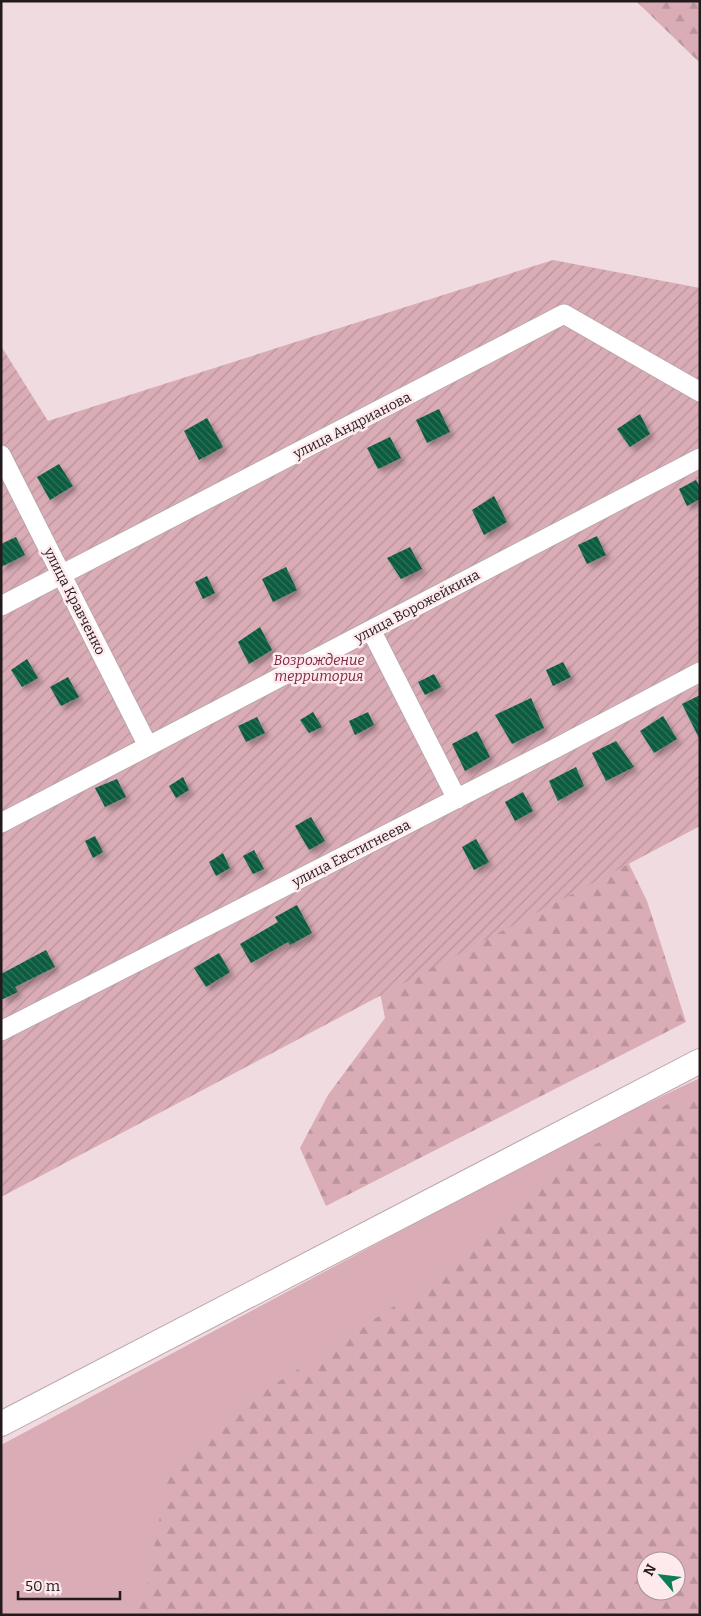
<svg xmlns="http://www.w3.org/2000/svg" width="701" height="1616" font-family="Bitter,serif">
	<defs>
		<pattern id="forest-firs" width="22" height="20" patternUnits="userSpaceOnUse" patternTransform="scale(1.25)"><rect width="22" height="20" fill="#d9acb6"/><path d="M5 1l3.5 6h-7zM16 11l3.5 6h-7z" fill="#ba939c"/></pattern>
		<pattern id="garden-furrows" width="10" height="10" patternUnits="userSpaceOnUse" patternTransform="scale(1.25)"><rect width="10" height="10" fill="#d9acb6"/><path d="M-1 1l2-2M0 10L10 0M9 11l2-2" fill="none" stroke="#ba939c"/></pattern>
		<pattern id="building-back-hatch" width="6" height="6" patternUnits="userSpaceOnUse" patternTransform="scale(1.25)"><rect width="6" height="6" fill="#085b3f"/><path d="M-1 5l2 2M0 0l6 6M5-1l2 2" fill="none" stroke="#35735e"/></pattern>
		<filter id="shadow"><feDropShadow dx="4.5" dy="4.5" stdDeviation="2.5" flood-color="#0004"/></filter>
	</defs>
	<rect width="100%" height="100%" fill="#f0dbe0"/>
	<path fill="#d9acb6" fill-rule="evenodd" d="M700,1078V1615H1V1445L576,1137ZM646,1561H676V1591H646Z"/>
	<path fill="url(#forest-firs)" fill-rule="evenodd" d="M636,1H700V63Z
		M613,831L647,901L686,1022L326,1206L300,1148L328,1095L385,1018L358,881Z
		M700,1096V1608L687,1615H112L144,1599L169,1469L208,1428L457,1265L566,1161L673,1101ZM646,1561H676V1591H646Z"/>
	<path fill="url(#garden-furrows)" d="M553,260L700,288V826L1,1197V346L48,421Z"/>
	<path fill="url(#building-back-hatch)" filter="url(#shadow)" d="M439,409L450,432L427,443L416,420Z
		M640,414L650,434L630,447L617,429Z
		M207,418L223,447L199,460L184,431Z
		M390,437L401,458L378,469L367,448Z
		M59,464L73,486L50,500L37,477Z
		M696,480L700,487V499L687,506L679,489Z
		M494,496L507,522L484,535L472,510Z
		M597,536L606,555L587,564L578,545Z
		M16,537L25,555L1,567V544Z
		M410,547L422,569L401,579L387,558Z
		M286,567L297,590L273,602L262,579Z
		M207,576L215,593L203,599L195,582Z
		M260,627L272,650L249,664L238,642Z
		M27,659L38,678L22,687L11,670Z
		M563,662L571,677L553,686L546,670Z
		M434,674L441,687L425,695L418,682Z
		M68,677L79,697L61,706L50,687Z
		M700,695V740L682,704Z
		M531,698L544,728L512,744L495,715Z
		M313,712L322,727L309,733L300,720Z
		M368,712L374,725L355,735L349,721Z
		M663,716L677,739L654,753L640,731Z
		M257,717L265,733L246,742L238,726Z
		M477,731L490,757L465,771L452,744Z
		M616,741L634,767L606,781L592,753Z
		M576,767L584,786L558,801L549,781Z
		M183,777L189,790L176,798L169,786Z
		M117,779L126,797L105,807L95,788Z
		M523,792L533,811L515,821L505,802Z
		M311,817L325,841L309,850L295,826Z
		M95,836L103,852L93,858L85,841Z
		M476,839L489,862L474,870L462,847Z
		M254,850L264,869L253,874L243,856Z
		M223,853L230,868L216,876L209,862Z
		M297,905L312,933L290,945L288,942L251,963L240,944L278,922L275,917Z
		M46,950L55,967L15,987L18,992L1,1000V974Z
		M219,953L230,972L206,987L194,968Z"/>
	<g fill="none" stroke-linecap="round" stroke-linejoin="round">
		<g stroke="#bba7ab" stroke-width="21">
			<path id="minor" d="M1,455L148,746
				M1,606L564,314L700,392
				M371,630L457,799
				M1,823L700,458
				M1,1031L556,748L700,672"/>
		</g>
		<g stroke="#bba7ab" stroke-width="26">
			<path id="major" d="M1,1424L700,1061"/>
		</g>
		<use href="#minor" stroke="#fff" stroke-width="19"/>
		<use href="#major" stroke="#fff" stroke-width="24"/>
	</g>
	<g text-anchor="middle" stroke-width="5" stroke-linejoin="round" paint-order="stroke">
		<g font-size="14" fill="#221a1c" stroke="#fee9ed">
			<text transform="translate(352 425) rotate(-27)" y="5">улица Андрианова</text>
			<text transform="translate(75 601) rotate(63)" y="5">улица Кравченко</text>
			<text transform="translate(417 606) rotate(-28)" y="5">улица Ворожейкина</text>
			<text transform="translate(351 853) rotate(-27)" y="5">улица Евстигнеева</text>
		</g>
		<g font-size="14" font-style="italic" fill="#7b2944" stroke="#fee9ed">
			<text x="319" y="665">Возрождение<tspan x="319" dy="16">территория</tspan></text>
		</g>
	</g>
	<rect width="701" height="1616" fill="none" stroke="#221a1c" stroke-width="5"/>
	<g transform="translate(661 1576) rotate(298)"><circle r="24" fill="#fee9ed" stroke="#a69699"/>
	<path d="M0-4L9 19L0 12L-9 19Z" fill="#0d7c58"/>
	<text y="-8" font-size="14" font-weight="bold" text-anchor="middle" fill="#221a1c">N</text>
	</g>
	<path d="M18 1591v8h102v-8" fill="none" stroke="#221a1c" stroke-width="2.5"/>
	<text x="25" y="1591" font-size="15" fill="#221a1c" stroke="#fee9ed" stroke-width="4" paint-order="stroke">50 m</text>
</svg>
